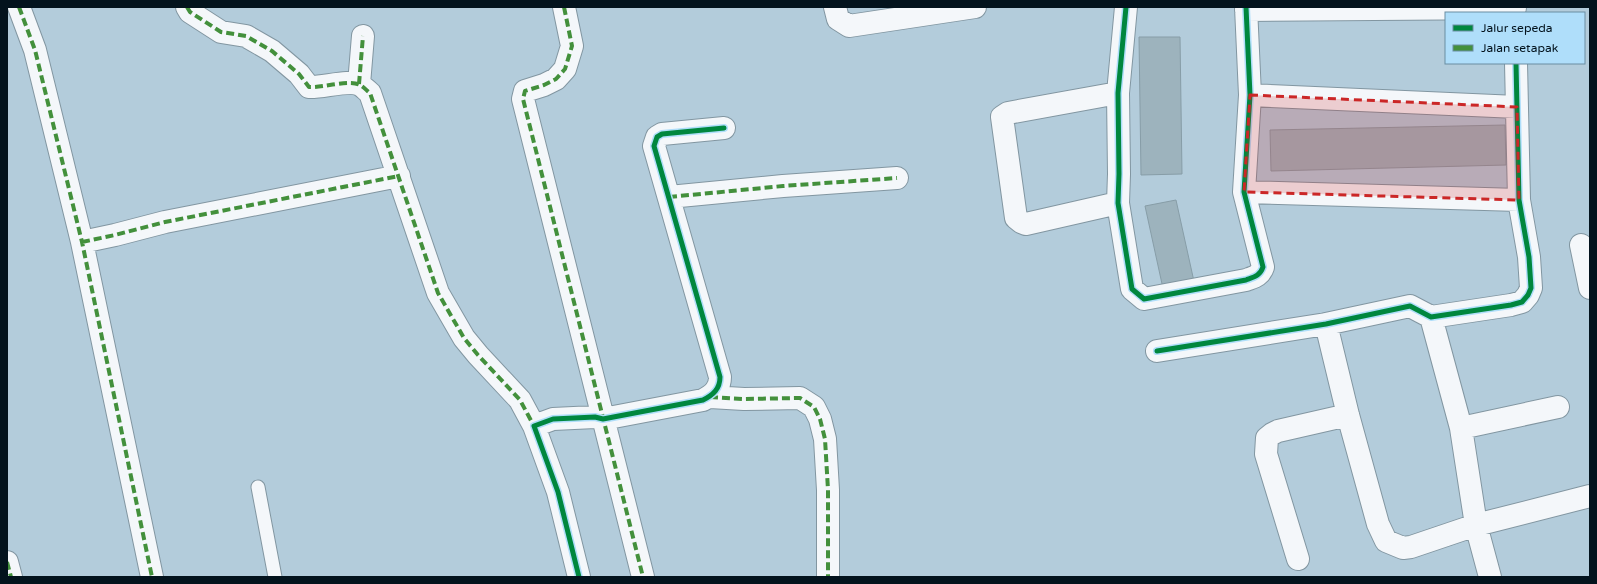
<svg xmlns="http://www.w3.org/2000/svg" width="1597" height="584" font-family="'Varela Round',sans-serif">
	<rect width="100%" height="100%" fill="#b3ccdb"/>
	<path fill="#9db3bd" stroke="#879da7" d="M1139,37H1180L1182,174L1141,175Z
		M1505,125L1506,165L1271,171L1270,130Z
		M1176,200L1195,286L1164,293L1145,206Z"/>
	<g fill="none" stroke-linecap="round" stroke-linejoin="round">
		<g stroke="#8296a1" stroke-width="15">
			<path id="service" d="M258,487L275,577"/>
		</g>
		<g stroke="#8296a1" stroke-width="24">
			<path id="minor" d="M19,7L35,50L82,242L152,577
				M187,7L190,12L221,32L246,36L272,51L299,74L309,87C322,88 350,79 360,85C364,87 367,91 370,93L438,293L464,338L478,355L520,400L534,426
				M564,7L572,46L565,69L556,79L544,85L525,91L523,99L643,577
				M835,7L838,19L849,26L975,7
				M1126,7L1118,93L1119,174L1118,203L1132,289L1144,299L1246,280C1254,277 1260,276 1263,267L1244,192L1250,95L1246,7
				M1246,10L1515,8
				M359,84L363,36
				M1250,95L1517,107
				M1244,192L1519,200
				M669,197L783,186L897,178
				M1118,203L1026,224L1021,222L1016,218L1002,117L1008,113L1118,93
				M82,242L115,235L165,222L399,176
				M1581,245L1590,288
				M1431,317L1461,428L1476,525L1490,577
				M1326,324L1348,415L1378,524L1386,541L1403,548L1411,547L1476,525L1590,496
				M1157,351L1326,324L1410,306L1431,317L1511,305L1522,302L1528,295L1531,288L1529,257L1519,200L1516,63
				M710,397L744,399L800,398L814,407L820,419L825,439L828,490V577
				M1461,428L1558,407
				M1298,559L1266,454L1267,438L1272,434L1278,431L1348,415
				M7,562L11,577
				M579,577L558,492L534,426L553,419L595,417L603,419L703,400C713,395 720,389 720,377L654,146L657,137L662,134L724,128"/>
		</g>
		<use href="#service" stroke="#f4f7fa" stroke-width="13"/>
		<use href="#minor" stroke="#f4f7fa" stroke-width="22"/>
		<path stroke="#43903c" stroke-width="4" stroke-dasharray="8 4" stroke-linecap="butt" d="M19,7L35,50L82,242L152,577
			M187,7L190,12L221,32L246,36L272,51L299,74L309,87C322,88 350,79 360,85C364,87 367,91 370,93L438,293L464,338L478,355L520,400L534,426
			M564,7L572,46L565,69L556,79L544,85L525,91L523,99L643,577
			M359,84L363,36
			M669,197L783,186L897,178
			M82,242L115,235L165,222L399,176
			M710,397L744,399L800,398L814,407L820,419L825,439L828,490V577
			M7,562L11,577"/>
		<g stroke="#afdefa" stroke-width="8">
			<path id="cycleway" d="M1126,7L1118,93L1119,174L1118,203L1132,289L1144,299L1246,280C1254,277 1260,276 1263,267L1244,192L1250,95L1246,7
				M1157,351L1326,324L1410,306L1431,317L1511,305L1522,302L1528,295L1531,288L1529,257L1519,200L1516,63
				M579,577L558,492L534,426L553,419L595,417L603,419L703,400C713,395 720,389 720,377L654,146L657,137L662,134L724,128"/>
		</g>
		<use href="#cycleway" stroke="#00873e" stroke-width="5"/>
	</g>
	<path fill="#cb2727" fill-opacity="0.2" stroke="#cb2727" stroke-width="3" stroke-dasharray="8 5" stroke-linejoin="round" d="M1250,95L1517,107L1519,200L1244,192Z"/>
	<rect width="1597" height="584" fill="none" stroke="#03131d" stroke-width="16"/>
	<rect x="1445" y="12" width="140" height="52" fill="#afdefa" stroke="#6a8da2"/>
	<rect x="1453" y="25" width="20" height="6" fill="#00873e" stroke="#6a8da2"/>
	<text x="1481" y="32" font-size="12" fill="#03131d">Jalur sepeda</text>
	<rect x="1453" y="45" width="20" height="6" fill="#43903c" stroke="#6a8da2"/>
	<text x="1481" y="52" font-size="12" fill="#03131d">Jalan setapak</text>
</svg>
